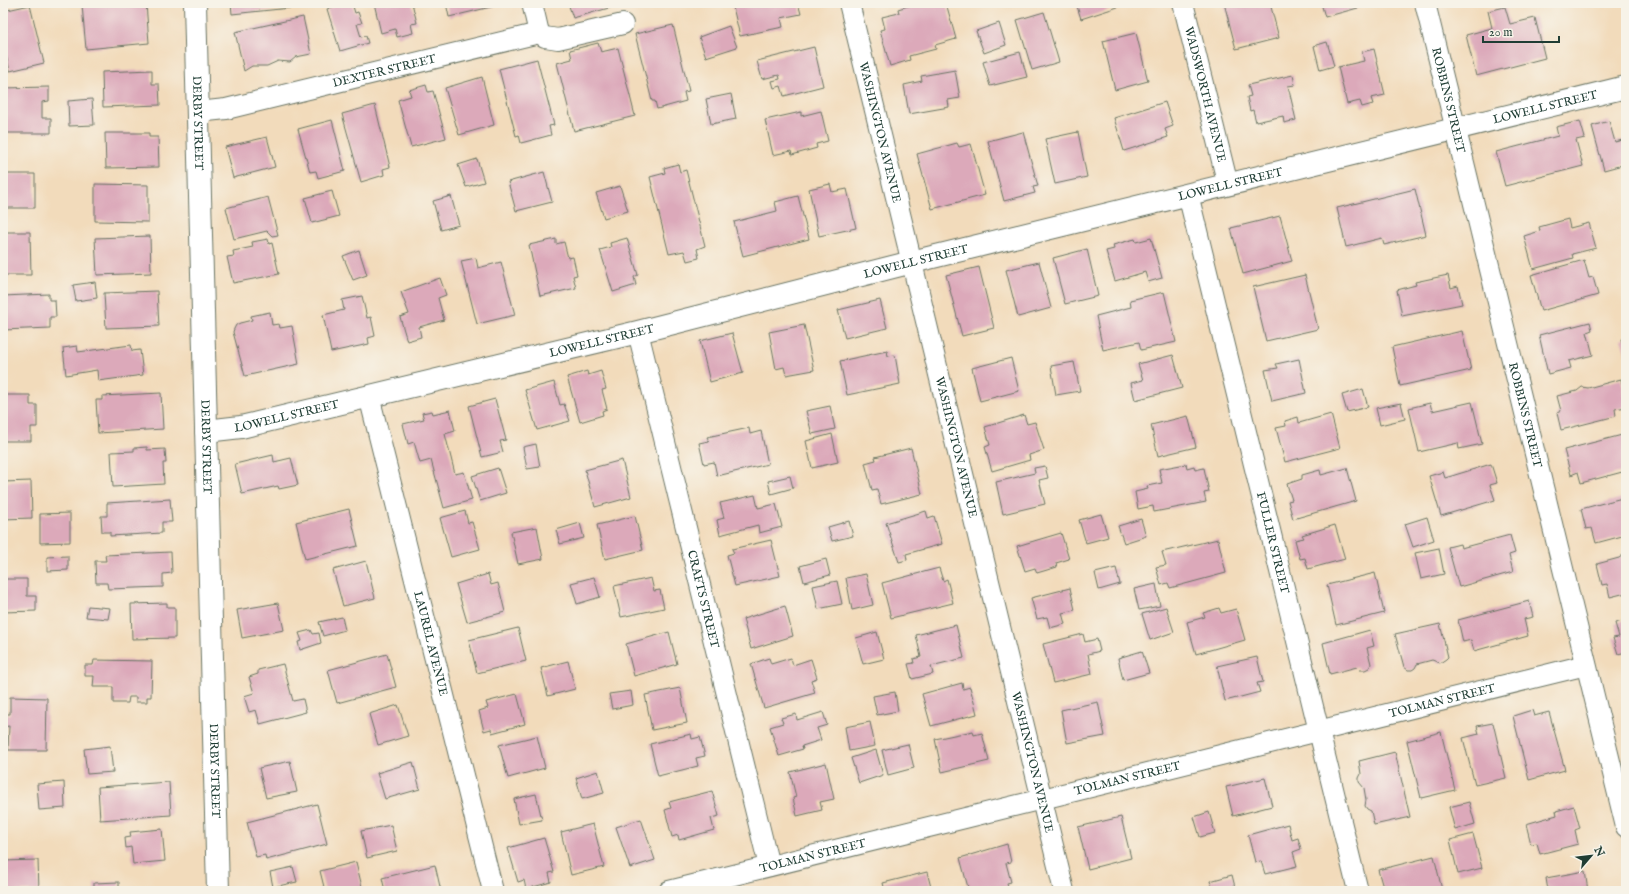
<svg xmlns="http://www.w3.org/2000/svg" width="1629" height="894" font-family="'IM FELL English',serif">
	<rect width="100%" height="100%" fill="#f7f3e8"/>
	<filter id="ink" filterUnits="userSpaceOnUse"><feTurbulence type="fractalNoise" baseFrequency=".025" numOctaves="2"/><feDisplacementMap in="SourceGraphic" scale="8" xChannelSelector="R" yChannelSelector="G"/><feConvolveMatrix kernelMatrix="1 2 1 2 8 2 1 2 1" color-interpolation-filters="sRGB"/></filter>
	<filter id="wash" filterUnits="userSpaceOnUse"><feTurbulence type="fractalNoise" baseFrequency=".012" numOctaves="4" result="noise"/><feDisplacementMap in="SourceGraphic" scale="16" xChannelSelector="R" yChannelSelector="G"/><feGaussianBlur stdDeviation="0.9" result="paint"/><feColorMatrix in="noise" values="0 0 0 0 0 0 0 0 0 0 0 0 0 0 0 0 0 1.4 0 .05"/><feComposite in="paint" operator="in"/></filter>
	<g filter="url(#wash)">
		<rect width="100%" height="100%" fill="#f2dbbb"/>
		<g id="blocks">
			<path fill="#dca9ba" d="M104,3H146L149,43L86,49L82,5Z
				M231,3H290V8L232,14Z
				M343,3H352L355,13L358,12L362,23L357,24L361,37L366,36L368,43L340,51L327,9Z
				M374,3H412L417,23L411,24L413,33L397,37L395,29L381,33Z
				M446,3H494L495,6L449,17Z
				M568,3H627L573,18Z
				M732,3H798L801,14L781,18L783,27L740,36Z
				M918,3H927L928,6L946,3L956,39L935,45L936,49L909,56L910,60L890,66L880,30L885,29L882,17L899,13L898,9Z
				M1076,3H1130L1081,19Z
				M1224,3H1270L1279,38L1236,49Z
				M1321,3H1376L1325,17Z
				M30,5L44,63L10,71L3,42V11Z
				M1505,7L1510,24L1535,18L1545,58L1476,76L1466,35L1492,28L1488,11Z
				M1044,12L1059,62L1032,70L1017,20Z
				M303,17L311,54L296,57L290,62L278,61L267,66H252L244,71L235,32Z
				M999,23L1006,45L984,53L976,31Z
				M673,25L689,91L684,92L686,101L657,109L655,101H652L635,34Z
				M729,26L737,47L706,57L699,37Z
				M1136,33L1148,81L1115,90L1103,41Z
				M1327,42L1334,66L1320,70L1314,46Z
				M598,43L601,52L618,48L635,116L574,131L557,63L572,59L570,50Z
				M814,47L823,86L784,96L781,86L774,88L772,81L780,79L779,75L762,79L757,61Z
				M1374,49L1385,95L1371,98L1373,104L1362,107L1360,101L1347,104L1338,67L1364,61L1362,52Z
				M1020,52L1027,77L990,86L983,62Z
				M537,59L554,125L549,126L551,135L521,143L519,135L516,136L499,69Z
				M152,70V84H159L160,105L103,107L102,72Z
				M955,70L960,98L948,100L949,107L909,114L904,85L922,81L921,76Z
				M1293,75L1295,85L1288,86L1296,120L1284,123L1283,116L1256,122L1253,110L1250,111L1247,97L1251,96L1248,85Z
				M482,77L494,125L459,135L445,88Z
				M426,85L428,92L433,91L446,138L411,147L398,100L411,96L409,90Z
				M49,87V101L42,102V118H51V133H3V88Z
				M731,94L736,119L711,124L706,99Z
				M92,99L94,125L69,126L68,101Z
				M1165,102L1173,126L1165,129L1168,137L1124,151L1114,118Z
				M375,105L390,167L383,169L384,175L361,182L342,114Z
				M821,111L828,141L816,144L817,148L792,155L791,151L773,155L765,120L801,112V116Z
				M332,120L345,171L318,178L316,171L310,172L298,129Z
				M1580,121L1585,138L1576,140L1583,166L1505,186L1496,152L1558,136L1556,127Z
				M1609,121L1615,142L1626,139V164L1604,170L1592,126Z
				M1023,132L1038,186L1033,187L1035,193L1004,201L988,141Z
				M1078,132L1087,177L1055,184L1045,139Z
				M105,133H149V137H158L159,167L106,168Z
				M267,137L275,167L233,178L225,147Z
				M957,143L959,147L971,144L985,195L932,209L917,154Z
				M477,159L484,182L466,187L458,165Z
				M678,164L680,172L686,170L705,246L697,249L699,258L687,261L684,251L669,254L650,177L665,173L664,168Z
				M544,172L552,202L516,211L508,182Z
				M3,174H35V208H3Z
				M95,184L148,185V222L95,221Z
				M830,184L832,192L847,189L856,228L819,236L809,189Z
				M620,186L628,211L604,218L596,193Z
				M1415,189L1426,235L1384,245L1382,238L1346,247L1337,208Z
				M332,191L339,216L312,223L305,198Z
				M451,196L459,225L441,230L433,201Z
				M798,196L809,239L743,256L734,222L777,211L775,202Z
				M268,197L278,235L272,236L267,231L234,239L226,208Z
				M1280,216L1292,261L1243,274L1231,228Z
				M1568,219L1570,228L1589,223L1596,248L1572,254L1573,258L1533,269L1524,236L1540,231L1539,227Z
				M3,232H30L31,275H3Z
				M150,236L151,273L97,275L95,238Z
				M627,238L638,275L634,277L636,285L613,292L600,250L611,247L610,243Z
				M1151,238L1162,278L1148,282L1145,272L1115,281L1106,251L1114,249L1113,245L1135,239L1136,242Z
				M268,239L269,244L272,243L279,274L233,283L227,257L234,256L233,251L253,247L252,242Z
				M556,239V244L564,242L568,258L573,257L577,275L573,276L576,288L540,296L529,245Z
				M1087,249L1098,296L1065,304L1053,258Z
				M359,250L367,275L353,280L343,256Z
				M476,258L478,268L501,262L515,315L477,324L461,261Z
				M1584,260L1589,278L1593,277L1598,295L1541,311L1531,275Z
				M1039,262L1051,308L1018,317L1006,270Z
				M979,267L994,328L962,336L946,275Z
				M1305,275L1318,329L1266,341L1253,287Z
				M1448,275L1451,288L1458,286L1462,304L1402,316L1397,290L1416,285L1415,282Z
				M440,278L446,295L438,298L444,320L419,327L421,337L407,341L400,317L409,314L401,292Z
				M95,282L97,298L76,301L73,285Z
				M157,291L159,326L106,328L104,293Z
				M1164,292L1176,342L1141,350L1139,342L1103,350L1096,316L1131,307L1130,300Z
				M49,294V300H55L56,317H50V328L3,330V296Z
				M362,296L367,318L371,317L375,336L368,338L369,344L331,352L323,315L344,310L342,300Z
				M880,300L887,328L845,338L838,310Z
				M270,312L272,325L279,324L280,328L292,326L299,364L245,376L233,332L234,329L236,325L240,323L252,320L251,316Z
				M1590,322L1592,330L1587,332L1593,355L1569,361L1571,368L1548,374L1539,335Z
				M804,325L814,370L786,375L784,367L776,369L769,332Z
				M1462,331L1471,370L1400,386L1392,347Z
				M732,333L743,373L710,382L700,341Z
				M1626,337V355L1621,339Z
				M131,345L132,351L140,350L143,375L98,381L97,370L66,375L63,348L77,346L78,352Z
				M887,351L888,356L895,355L900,384L847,395L840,361Z
				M1173,355L1182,388L1135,400L1131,383L1143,380L1138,364Z
				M1011,358L1019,391L980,401L972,368Z
				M1299,359L1306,393L1272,401L1265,370L1278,368L1276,364Z
				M1074,362L1080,391L1056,395L1051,366Z
				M587,371L588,375L601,371L606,389L602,390L607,409L602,411L603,415L580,422L567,377Z
				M1621,379L1626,399V407L1615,409L1616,416L1561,430L1557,413L1561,411L1557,396L1577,391L1582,387L1588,388Z
				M554,382L560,405L564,404L570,421L537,430L525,390Z
				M1363,389L1368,407L1347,412L1342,395Z
				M161,393L163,429L98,433L96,400H102V396Z
				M3,395H30V405H37V427H31V441H3Z
				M495,399L506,440L500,441L503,452L482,457L469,406Z
				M1472,402L1482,444L1459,449L1458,443L1419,452L1409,408L1430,403L1432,411Z
				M1401,403L1405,419L1380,425L1376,408Z
				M830,406L835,429L812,434L806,411Z
				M450,410L455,431L445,434L455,474L464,472L472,500L444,508L431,460L420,463L414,442L408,444L403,424L424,419L422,413L432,411L433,414Z
				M1331,414L1340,448L1285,462L1276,428L1286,426L1285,421L1298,417L1299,423Z
				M1024,415L1027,424L1035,422L1044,450L1029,455L1030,460L992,471L985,447L990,445L985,427Z
				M1188,416L1196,447L1158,456L1151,425Z
				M749,428L750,434L761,431L768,464L717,476L714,462L704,464L699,443L709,441L707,437Z
				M832,434L838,462L812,468L806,441Z
				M1626,434V471L1581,483L1578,472L1571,475L1564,450Z
				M536,444L540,467L527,469L523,447Z
				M147,447V450L165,449L166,463H163L164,484L113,487L111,452L134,451V448Z
				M911,448L922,494L881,504L877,489L872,490L865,463L876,460L875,457Z
				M273,455L274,462L291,458L298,485L279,489L278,486L242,494L235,464Z
				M622,460L631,497L595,507L585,470Z
				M1186,464L1187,468L1194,466L1195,470L1204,468L1209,492L1204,493L1206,502L1154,512L1153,506L1138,509L1135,492L1148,489L1147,486L1162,483L1159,469Z
				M1491,464L1497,483L1490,485L1495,500L1441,516L1429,476L1443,472L1445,478Z
				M1045,466L1048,478L1039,480L1045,504L1003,514L996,482L1035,473L1034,468Z
				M498,468L506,493L480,501L472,476Z
				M1347,468L1356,501L1293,519L1288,501L1292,500L1287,484L1302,479V475L1320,470L1321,475Z
				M790,476L793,488L771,494L768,481Z
				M31,481L32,518L3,519V482Z
				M755,495L758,508L776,504L782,527L759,533L758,525L720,535L717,520L724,518L720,503Z
				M1626,497V535L1596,543L1592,528L1586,529L1581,509Z
				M170,499L172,522H162V533L110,536V532H102L101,516H107V503Z
				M349,509L358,546L305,559L296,522Z
				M465,511L468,523L472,522L480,549L451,557L440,518Z
				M926,511L928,518L934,516L942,544L906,554L907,560L899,562L886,523Z
				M70,513V542L40,543V514Z
				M1101,514L1108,537L1086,543L1079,520Z
				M635,516L643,550L605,559L597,525Z
				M1427,517L1434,540L1413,547L1405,524Z
				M1141,519L1146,536L1124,543L1118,526Z
				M849,521L853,536L832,541L828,527Z
				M580,523L584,538L560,544L556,530Z
				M1335,525L1345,559L1308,569L1305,558L1300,559L1295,540L1304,538L1302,535Z
				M537,527L543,559L518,564L511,532Z
				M1061,533L1069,559L1056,563L1057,567L1037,573L1035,568L1025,571L1017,546Z
				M1510,535L1515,553L1509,555L1513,572L1459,587L1448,547L1460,544L1461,548Z
				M1218,539L1226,573L1170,588L1168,583L1161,585L1156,567L1166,565L1162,552Z
				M771,540L780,576L735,586L727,555L734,553L732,549Z
				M1439,548L1444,574L1421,579L1415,553Z
				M171,552L172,573L163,574V587L108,589L107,583H96L95,561H106L105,555Z
				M1626,553V593L1610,597L1607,584L1602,585L1597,564L1619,558Z
				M68,556V570L47,571V557Z
				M826,559L830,575L804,582L800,566Z
				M366,561L375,598L343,606L333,570Z
				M939,568L943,581L947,579L953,603L891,618L882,583Z
				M1116,568L1120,584L1099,590L1095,573Z
				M1375,573L1384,613L1336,625L1327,585Z
				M488,574L491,585L498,583L505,612L467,622L456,584Z
				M866,574L873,605L852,610L846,578Z
				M594,577L600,597L577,604L571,583Z
				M651,578L654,591L660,590L664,608L621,617L614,586Z
				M3,579H27V596H36V611L3,612Z
				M837,581L842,604L818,609L813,586Z
				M1156,584L1160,606L1139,610L1134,589Z
				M1070,588L1075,610L1062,613L1065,624L1050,628L1047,617L1037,619L1031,598Z
				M1529,601L1533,617L1524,619L1528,636L1474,651L1471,640L1463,642L1458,620Z
				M167,603V607H175V638L132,639L131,604Z
				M278,603L284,630L242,638L237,610Z
				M88,606L110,608L108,619L86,617Z
				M785,606L793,636L751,649L743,619Z
				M1166,607L1174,632L1150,640L1142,614Z
				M1219,608L1221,613L1236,609L1245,640L1196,654L1187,622L1205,617L1203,613Z
				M342,617L345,630L323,636L319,622Z
				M1626,620V652L1618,654L1613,638L1619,637L1615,623Z
				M1440,624L1448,657L1446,659L1440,663L1432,660L1417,664L1415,668L1412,670H1408L1404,667L1395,634Z
				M956,625L964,658L931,666L933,674L912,679L908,664L914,663L913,659L921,657L916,635Z
				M518,628L526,661L477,673L469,640Z
				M311,630L313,634L319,633L321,643L300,650L298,642L302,641L299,633Z
				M1370,630L1374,646L1367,648L1371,664L1369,668L1365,670H1360L1357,667L1330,674L1323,643Z
				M669,632L677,664L634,676L626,644Z
				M877,632L884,659L863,664L856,638Z
				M1083,634L1085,642L1097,639L1100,651L1088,654L1092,674L1053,683L1043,644Z
				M1142,651L1149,673L1123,680L1118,658Z
				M387,654L396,687L337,703L328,670Z
				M1257,657L1263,682L1257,683L1260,692L1225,701L1217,666Z
				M769,658L771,664L791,658L793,665L811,659L817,678L811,680L815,693L764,708L751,664Z
				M94,660L152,661L151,697H147V702H136V697H129L128,703H113V687H93L94,676H85V665H93Z
				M568,661L575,689L548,696L541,668Z
				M283,664L293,701L303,699L306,712L260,724L256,710L249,712L244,696L254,693L249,677L258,674V670Z
				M962,683L963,689L970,687L977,714L931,726L922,694Z
				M680,688L687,723L652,730L645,695Z
				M631,691L633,705L612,709L609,694Z
				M895,692L898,711L877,715L873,696Z
				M517,694L525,724L492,733L491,729L484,731L479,711L488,708L486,702Z
				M10,697L47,698L46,750H8L9,726L3,727V714H10Z
				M1098,702L1105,736L1067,743L1061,710Z
				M398,705L408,736L378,745L369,714Z
				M1532,710L1534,716L1549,712L1565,770L1529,780L1513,716Z
				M823,712L827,725L817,728L821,740L802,746L803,749L779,756L770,727L783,723L781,718L796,714L797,720Z
				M870,722L875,746L849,751L845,727Z
				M1493,723L1506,778L1475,785L1463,738L1479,734L1477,726Z
				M973,731L974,735L982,733L989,761L942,772L935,739Z
				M1441,732L1455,790L1421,798L1407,741Z
				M691,734L692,739L700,737L705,756L696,758L698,766L658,776L650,744Z
				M537,736L545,768L508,778L499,745Z
				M908,744L914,768L888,775L882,750Z
				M110,746L113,772L87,774L84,749Z
				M876,750L883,775L859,783L851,758Z
				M1395,752L1410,817L1374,825L1371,811L1367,809L1365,806L1366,800L1364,788L1359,782V778L1361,774L1359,761Z
				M290,761L297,792L266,798L259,768Z
				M413,762L420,789L385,799L377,773Z
				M826,763L834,799L820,802L822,810L797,816L793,798L796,797L790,772Z
				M598,771L604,793L582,799L576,778Z
				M1265,778L1272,806L1233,816L1226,787Z
				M64,782L65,808L39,810L37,784Z
				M169,782L171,815L100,820L98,787Z
				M712,791L719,816L711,818L714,830L679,840L678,835L672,837L665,810L671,808L669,802Z
				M536,794L542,820L519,824L514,799Z
				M1469,802L1475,824L1455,830L1449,807Z
				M317,804L327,844L266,860L265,855L256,857L247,822Z
				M1574,806L1580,828L1575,830L1578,844L1540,854L1537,843L1531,844L1526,824L1557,815L1556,811Z
				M1209,812L1215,833L1200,837L1194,817Z
				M1121,817L1131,858L1088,869L1078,827Z
				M641,819L655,860L630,868L616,827Z
				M593,824L604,867L571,875L561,832Z
				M1288,824L1292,840L1298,838L1301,849L1293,852L1297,866L1265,874L1261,861L1255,862L1248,835Z
				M391,825L397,851L367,858L361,831Z
				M162,829L165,861L133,864L131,847L126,848L125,838L131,837L130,832Z
				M1473,834L1482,868L1458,874L1450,840Z
				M544,838L554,872L549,873L551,882L526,889L524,880L518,882L508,848Z
				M1007,844L1011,862L1006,863L1011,882L1007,883L1009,891H969L960,858Z
				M1434,856L1442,890L1437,891H1384L1378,870Z
				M38,860L39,891H4L3,861Z
				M356,862L363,891H325L320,871Z
				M435,865L441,891H385L382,878Z
				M293,867L297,882L273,887L270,872Z
				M1585,871L1588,891H1548L1546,878Z
				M927,872L932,891H885L883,883Z
				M1232,875L1235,887L1222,891H1213L1210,881Z
				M119,882V891H94V883Z"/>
		</g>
	</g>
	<g filter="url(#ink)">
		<use href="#blocks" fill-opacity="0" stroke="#697463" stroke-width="1"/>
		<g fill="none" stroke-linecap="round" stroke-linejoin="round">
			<g stroke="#697463" stroke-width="22">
				<g id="minor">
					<path d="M532,3L539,33"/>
					<path id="s1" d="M849,3L1064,891"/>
					<path id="s2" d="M1183,3L1228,185"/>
					<path id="s3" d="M1425,3L1626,827"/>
					<path d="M539,33L545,37L558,39L623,24"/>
					<path id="s4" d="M198,112L226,109L539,33"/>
					<path id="s5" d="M1188,194L1358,891"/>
					<path id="s6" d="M638,332L769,866"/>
					<path id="s7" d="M369,396L493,891"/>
					<path id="s8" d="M669,891L1586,665"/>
				</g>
			</g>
			<g stroke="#697463" stroke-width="24">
				<g id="tertiary">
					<path id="s9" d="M195,3L218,891"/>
					<path id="s10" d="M206,431L241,427L638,332L912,262L1626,87"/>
				</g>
			</g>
			<use href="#minor" stroke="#fff" stroke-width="20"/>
			<use href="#tertiary" stroke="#fff" stroke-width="22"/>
		</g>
	</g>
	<g text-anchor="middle" stroke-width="4" stroke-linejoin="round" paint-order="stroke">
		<g font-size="12" fill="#1f3d34" stroke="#f7f3e8">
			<text dy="4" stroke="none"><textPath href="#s4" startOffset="191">DEXTER STREET</textPath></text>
			<text dy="4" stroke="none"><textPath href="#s2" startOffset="94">WADSWORTH AVENUE</textPath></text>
			<text dy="4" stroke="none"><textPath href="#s3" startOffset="100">ROBBINS STREET</textPath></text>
			<text dy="4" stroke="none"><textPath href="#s10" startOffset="1378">LOWELL STREET</textPath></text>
			<text dy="4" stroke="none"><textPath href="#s9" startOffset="120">DERBY STREET</textPath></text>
			<text dy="4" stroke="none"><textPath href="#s1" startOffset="133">WASHINGTON AVENUE</textPath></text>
			<text dy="4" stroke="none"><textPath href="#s10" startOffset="1054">LOWELL STREET</textPath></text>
			<text dy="4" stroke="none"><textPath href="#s10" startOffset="730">LOWELL STREET</textPath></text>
			<text dy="4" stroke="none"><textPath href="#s10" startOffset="406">LOWELL STREET</textPath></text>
			<text dy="4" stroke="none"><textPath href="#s10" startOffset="82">LOWELL STREET</textPath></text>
			<text dy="4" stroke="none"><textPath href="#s3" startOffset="424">ROBBINS STREET</textPath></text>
			<text dy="4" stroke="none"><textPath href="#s9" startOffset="444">DERBY STREET</textPath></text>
			<text dy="4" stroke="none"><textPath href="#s1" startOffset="457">WASHINGTON AVENUE</textPath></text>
			<text dy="4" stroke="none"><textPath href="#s5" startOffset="359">FULLER STREET</textPath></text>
			<text dy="4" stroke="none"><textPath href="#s6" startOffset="275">CRAFTS STREET</textPath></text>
			<text dy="4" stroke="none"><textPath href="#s7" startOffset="255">LAUREL AVENUE</textPath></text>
			<text dy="4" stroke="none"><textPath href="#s8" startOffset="796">TOLMAN STREET</textPath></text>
			<text dy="4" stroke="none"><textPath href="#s1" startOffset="781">WASHINGTON AVENUE</textPath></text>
			<text dy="4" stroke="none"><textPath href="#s9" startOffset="768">DERBY STREET</textPath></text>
			<text dy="4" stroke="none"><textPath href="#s8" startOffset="472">TOLMAN STREET</textPath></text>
			<text dy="4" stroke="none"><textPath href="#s8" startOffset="148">TOLMAN STREET</textPath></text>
		</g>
	</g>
	<rect width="1629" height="894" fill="none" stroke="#f7f3e8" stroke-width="16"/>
	<g transform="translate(1591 856) rotate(62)" stroke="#f7f3e8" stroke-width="3" paint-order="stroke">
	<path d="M0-3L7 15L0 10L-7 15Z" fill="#1f3d34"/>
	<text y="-6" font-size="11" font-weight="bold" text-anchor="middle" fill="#1f3d34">N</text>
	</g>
	<path d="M1483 36v6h76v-6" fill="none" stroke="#1f3d34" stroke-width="2"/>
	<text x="1489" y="36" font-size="12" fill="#1f3d34" stroke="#f7f3e8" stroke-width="3" paint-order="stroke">20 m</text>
</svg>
